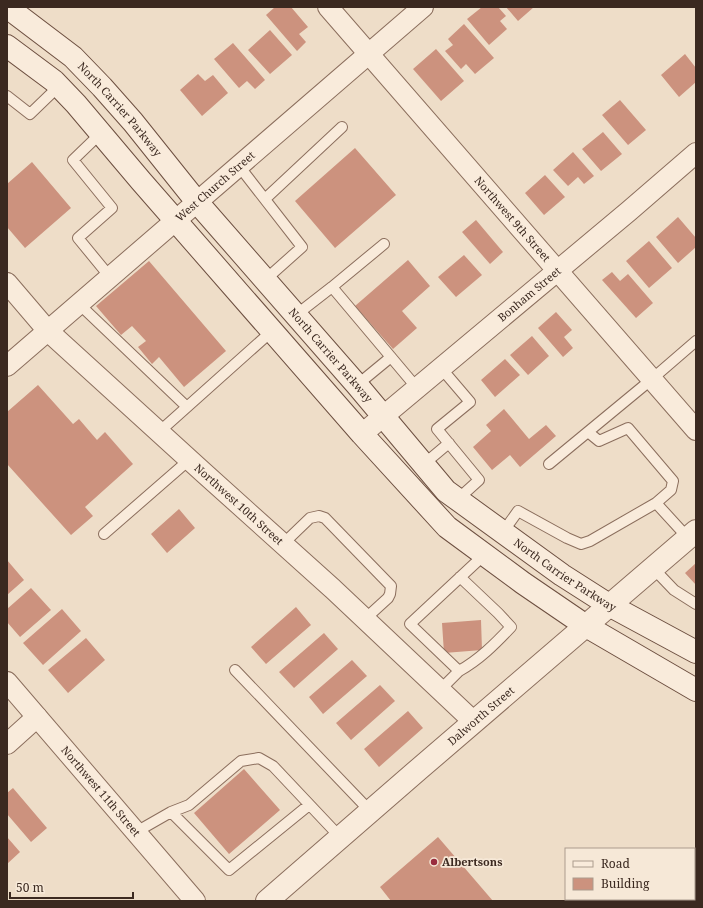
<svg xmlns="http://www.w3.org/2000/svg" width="703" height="908" font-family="'Noto Serif',serif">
	<rect width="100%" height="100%" fill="#eeddc8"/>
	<path fill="#cc927e" d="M275,7H291L308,27L299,34L306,42L297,51L266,15Z
		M482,7H498L506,16L500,21L507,29L489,45L467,19Z
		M506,7H534L518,21Z
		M464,24L494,58L475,74L466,64L461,69L445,51L453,45L448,39Z
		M270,30L292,55L270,74L248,50Z
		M233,43L265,80L255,89L247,81L239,88L214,59Z
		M436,49L464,81L441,101L413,69Z
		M685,54L696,68V82L679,97L661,75Z
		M198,74L205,81L213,75L228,93L202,116L180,90Z
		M620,100L646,130L628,145L602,115Z
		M603,132L622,154L601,171L582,149Z
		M355,148L396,195L335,248L295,201Z
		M573,152L594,176L584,184L578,177L568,186L553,170Z
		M32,162L71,208L25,248L7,227V184Z
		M545,175L565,197L544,215L525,193Z
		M678,217L696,238V247L678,263L656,237Z
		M476,220L503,252L490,264L462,232Z
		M649,241L672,268L649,288L626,261Z
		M464,255L482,275L456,297L438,277Z
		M408,260L430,286L402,311L417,328L393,349L355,306Z
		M149,261L226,351L184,387L159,357L152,364L138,347L146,341L132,326L121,335L96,306Z
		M612,272L620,281L628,274L653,303L636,318L602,280Z
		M556,312L572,330L564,337L573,348L563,357L538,328Z
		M532,336L549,356L528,375L510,355Z
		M505,359L520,375L495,397L481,380Z
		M38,385L73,424L79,419L97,440L105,432L133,464L85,507L93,516L71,535L7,464V412Z
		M504,409L529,439L546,425L556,436L520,467L510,455L492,470L473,447L491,431L486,425Z
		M179,509L195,528L167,553L151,534Z
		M7,560L24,580L7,595Z
		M696,563V585L685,573Z
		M31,588L51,610L20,637L7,622V609Z
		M296,607L311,625L266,664L251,647Z
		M62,609L81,631L43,665L23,643Z
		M481,620L482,650L444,653L442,623Z
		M324,633L338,649L294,688L279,672Z
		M86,638L105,660L68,693L48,670Z
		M352,660L367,676L323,714L309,697Z
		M380,685L395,701L351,740L336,723Z
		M408,711L423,728L379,767L364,749Z
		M244,769L280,810L229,854L194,813Z
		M13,788L47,828L31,842L7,814V793Z
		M7,837L20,852L7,864Z
		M438,837L493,901H391L380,887Z"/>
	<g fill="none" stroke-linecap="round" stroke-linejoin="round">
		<g stroke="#8b6e5d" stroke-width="12">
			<path id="service" d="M7,96L30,114L59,86
				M101,133L73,160L112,208L78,238L110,277
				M239,166L302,247L265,280
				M265,199L342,127
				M332,287L417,388
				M79,304L187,407
				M296,315L332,287L384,244
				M441,368L470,402L437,429L479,480L458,499
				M357,385L391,357
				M159,432L272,331
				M588,432L599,441L628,428L673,481L671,490L656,503
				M424,464L449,443
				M549,464L652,379L696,341
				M503,532L518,511L567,538L581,544L590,541L656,503L688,538
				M104,534L189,460
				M283,544L310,518L319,516L325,518L391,586L390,594L388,598L365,619
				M653,568L674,590L696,604
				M235,670L370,811
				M459,671C479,660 495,644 511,627L498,613L460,577
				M440,690L459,671L410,624L484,555
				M171,812L229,870L309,805
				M136,832L171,812L189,805L241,761L259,758L273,766L340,837"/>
		</g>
		<g stroke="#8b6e5d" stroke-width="22">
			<g id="minor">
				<path id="s1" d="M328,7L696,430"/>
				<path id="s2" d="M7,283L48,331L204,473L333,589L474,722"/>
				<path id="s3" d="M7,366L423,7"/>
				<path id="s4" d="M362,434L629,211L696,153"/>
				<path id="s5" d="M7,682L195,901"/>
				<path d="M7,744L37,717"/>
			</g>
		</g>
		<g stroke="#8b6e5d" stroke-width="24">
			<g id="tertiary">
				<path id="s6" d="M267,901L419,769L696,531"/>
			</g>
		</g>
		<g stroke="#6d4f40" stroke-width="24">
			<g id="secondary">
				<path id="s7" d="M7,7L73,57L102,87L133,122L197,202L357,385L446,491L562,575L609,605L696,652"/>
				<path d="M7,46L54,81L76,104L141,181L362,434L447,527L523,583L586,626L696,690"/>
			</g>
		</g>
		<use href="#service" stroke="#f9ebdb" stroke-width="10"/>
		<use href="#minor" stroke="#f9ebdb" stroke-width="20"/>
		<use href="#tertiary" stroke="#f9ebdb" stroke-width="22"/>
		<use href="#secondary" stroke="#f9ebdb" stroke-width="22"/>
	</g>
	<circle fill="#992d3f" stroke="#f6e8d7" stroke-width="1.5" cx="434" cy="862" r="4"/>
	<g text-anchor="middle" stroke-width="3.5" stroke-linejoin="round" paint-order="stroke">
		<g font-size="11" fill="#3b2920" stroke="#f6e8d7">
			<text dy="4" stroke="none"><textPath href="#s7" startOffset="153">North Carrier Parkway</textPath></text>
			<text dy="4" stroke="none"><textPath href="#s3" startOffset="275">West Church Street</textPath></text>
			<text dy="4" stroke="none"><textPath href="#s1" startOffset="281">Northwest 9th Street</textPath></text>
			<text dy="4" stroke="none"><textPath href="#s4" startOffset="218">Bonham Street</textPath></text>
			<text dy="4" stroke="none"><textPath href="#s7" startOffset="477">North Carrier Parkway</textPath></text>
			<text dy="4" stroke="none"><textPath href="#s2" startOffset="321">Northwest 10th Street</textPath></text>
			<text dy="4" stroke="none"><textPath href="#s7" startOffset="801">North Carrier Parkway</textPath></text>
			<text dy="4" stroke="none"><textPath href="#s6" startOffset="283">Dalworth Street</textPath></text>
			<text dy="4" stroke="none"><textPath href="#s5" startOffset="144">Northwest 11th Street</textPath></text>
		</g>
		<g font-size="11" font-weight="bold" fill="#3b2920" stroke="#f6e8d7" text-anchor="start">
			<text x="442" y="866">Albertsons</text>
		</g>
	</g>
	<rect width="703" height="908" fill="none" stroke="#3b2920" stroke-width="16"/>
	<rect x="565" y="848" width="130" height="52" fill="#f6e8d7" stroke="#ab9c8e"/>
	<rect x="573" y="861" width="20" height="6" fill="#f9ebdb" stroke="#ab9c8e"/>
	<text x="601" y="868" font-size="12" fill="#3b2920">Road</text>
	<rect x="573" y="878" width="20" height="12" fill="#cc927e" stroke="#ab9c8e"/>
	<text x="601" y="888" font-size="12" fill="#3b2920">Building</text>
	<path d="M10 892v6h123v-6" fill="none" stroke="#3b2920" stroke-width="2"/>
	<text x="16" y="892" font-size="12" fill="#3b2920" stroke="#f6e8d7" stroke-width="3" paint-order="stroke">50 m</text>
</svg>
